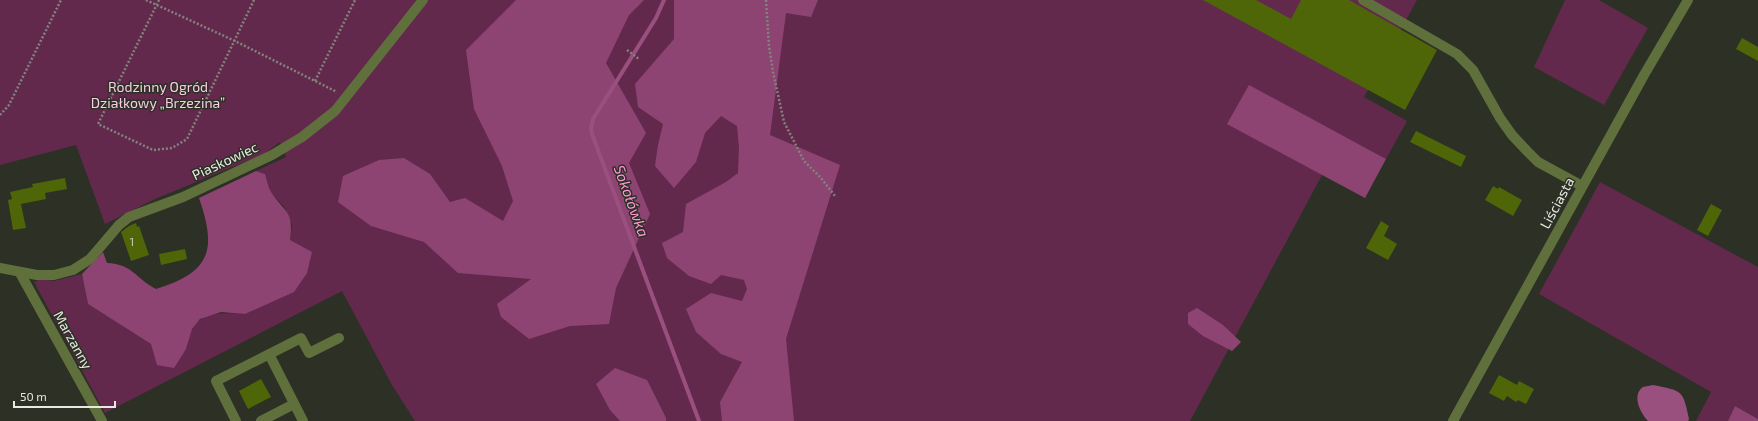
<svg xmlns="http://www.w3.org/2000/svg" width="1758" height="421" font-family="'Exo 2',sans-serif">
	<rect width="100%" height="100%" fill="#2c3025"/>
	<path fill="#63294d" d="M0,0H1417L1364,97L1407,121L1386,159L1343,136L1190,421H415L392,385L342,291L105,413L34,282L41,279L54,281L82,274L88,304L151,344L187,347C188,341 189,334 192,329C202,310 227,313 245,314L290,240L292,225L285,208L270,192L265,174L256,171L286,157L280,142L264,154L155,199L105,224L76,145L0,165Z
		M1565,0H1599L1648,28L1604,105L1534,67Z
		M1600,182L1758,267V419L1735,406L1728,421H1696L1711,392L1539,294Z"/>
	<path fill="#8e4472" d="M516,0H644L629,15L606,63L646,133L629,163L650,214L616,288L609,324L570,326L529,339L501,317L497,304L531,279L458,273L424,242L371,226L338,202L343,176L379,160L404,158L430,174L450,202L465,198L503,221L513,201L502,166L474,109L466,50Z
		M674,0H818L811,17L786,13L770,135L840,165L786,339L794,421H722L720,402L742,362L721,354L696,332L686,309L711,293L742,301L747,289L744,280L721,275L711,284L689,276L667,258L662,243L683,232L686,204L726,182L738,173L739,148L737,126L721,116L705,133L696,162L674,188L655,166L658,145L663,124L638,107L635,84L674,39Z
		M1249,85L1386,159L1365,198L1227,124Z
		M256,171L265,174C267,180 268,187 271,192C285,214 294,209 290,240L312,252L307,273L294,292L245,314L221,312L200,319L192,329L186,349L174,368L157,365L151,344L88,304L82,274L103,252L107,263C133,264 136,279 156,289C211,272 217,250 199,198Z
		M1197,308L1223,325L1241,342L1232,351L1203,336L1188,324V313Z
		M615,368L647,380L666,418V421H620L610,410L596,384Z
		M1735,406L1758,419V421H1728Z"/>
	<path fill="#9a507e" d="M1653,385C1682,391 1683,389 1689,419L1688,421H1648C1641,414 1631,395 1643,387C1646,386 1650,386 1653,385Z"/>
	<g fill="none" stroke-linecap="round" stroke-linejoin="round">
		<path stroke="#9a507e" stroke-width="4" d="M664,0L656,18L593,119L591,128L592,134L699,421"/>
	</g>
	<path fill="#4e6608" d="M1203,0H1256L1291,19L1301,0H1349L1437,50L1405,110Z
		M1742,38L1758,47V61L1736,49Z
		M1416,131L1466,156L1461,167L1410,142Z
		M65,178L67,189L45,193L46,199L21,204L26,228L13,230L8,200L12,199L10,192L33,187L32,184Z
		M1493,186L1498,189L1499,187L1522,200L1513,216L1485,200Z
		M1711,204L1722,210L1708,236L1697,230Z
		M1381,221L1389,226L1384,236L1397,244L1388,260L1366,248Z
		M136,223L137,227L139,226L149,255L131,261L121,232L129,226Z
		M185,249L187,259L161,265L159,254Z
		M1499,375L1517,385L1519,381L1534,389L1526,404L1518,400L1516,402L1507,396L1504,401L1489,393Z
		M261,379L271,397L248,409L239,391Z"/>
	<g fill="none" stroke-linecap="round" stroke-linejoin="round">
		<path stroke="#81847b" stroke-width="2.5" stroke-dasharray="2 2" stroke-linecap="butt" d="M146,0L235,41L337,92
			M159,0L98,124L153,150L172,148L187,139L254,0
			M766,0L769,46L773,72L784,122L804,161L821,178L835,196
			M627,50L639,59
			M315,81L355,0
			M0,115L9,105L61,0"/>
		<path stroke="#5f703c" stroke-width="10" d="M1363,0L1457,54L1473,70L1500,118L1512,135L1527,151L1538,162L1582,186
			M0,268L37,275H54L73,270L90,259L119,225L129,217L183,197L272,155L302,137L335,111L423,0
			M20,273L102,421
			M269,354L303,421
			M236,421L216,381L301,338L309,353L339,338
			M261,421L294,404
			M1453,421L1644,75L1688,0"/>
	</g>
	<g text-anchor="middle" stroke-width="3" stroke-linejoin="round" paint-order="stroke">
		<g font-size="12" fill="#c1c9ac">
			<text x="132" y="246">1</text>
		</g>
		<g font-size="14" fill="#f8cde5" stroke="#2c3025">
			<text x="158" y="92">Rodzinny Ogród<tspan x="158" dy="16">Działkowy „Brzezina”</tspan></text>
		</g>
		<g font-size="14" fill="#e7eae2" stroke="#2c3025">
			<text transform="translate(225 161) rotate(-25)" y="5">Piaskowiec</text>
			<text transform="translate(1557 203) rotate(-62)" y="5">Liściasta</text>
			<text transform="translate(73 340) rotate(61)" y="5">Marzanny</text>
		</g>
		<g font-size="15" font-style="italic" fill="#ff97d6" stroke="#2c3025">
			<text transform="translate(631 201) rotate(70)" y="5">Sokołówka</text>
		</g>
	</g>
	<path d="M14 401v6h101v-6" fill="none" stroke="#e7eae2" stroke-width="2"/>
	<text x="20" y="401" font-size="12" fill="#e7eae2" stroke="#2c3025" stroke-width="3" paint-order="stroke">50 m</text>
</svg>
